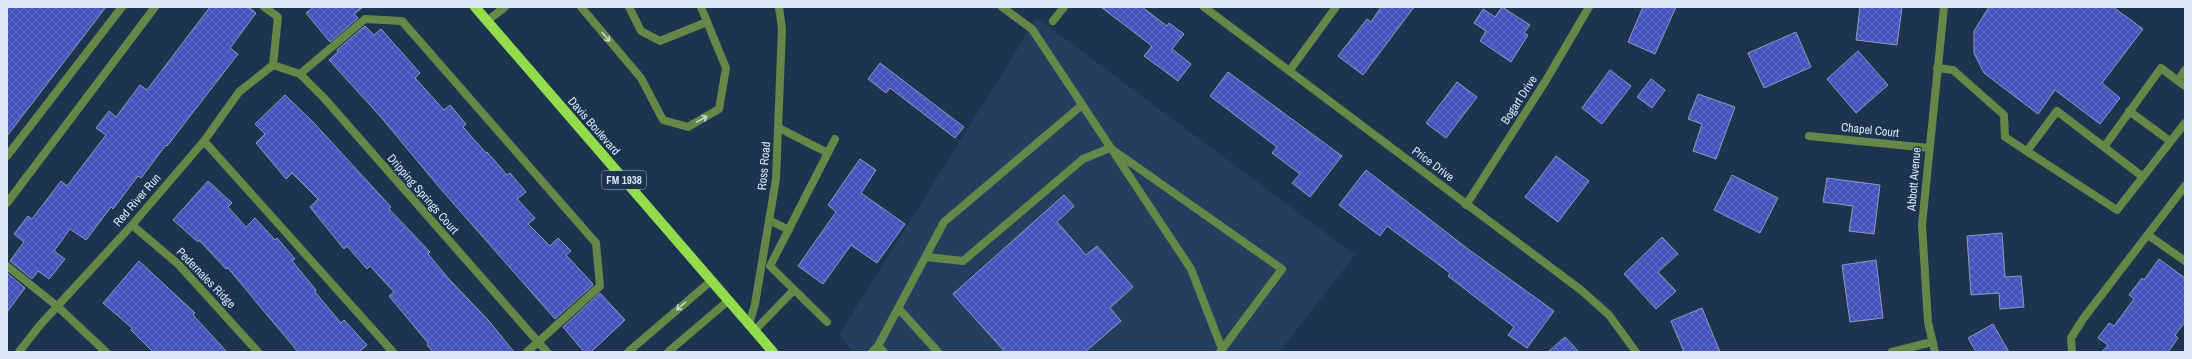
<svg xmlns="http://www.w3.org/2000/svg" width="2192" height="359" font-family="'Archivo Narrow',sans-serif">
	<defs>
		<pattern id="building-cross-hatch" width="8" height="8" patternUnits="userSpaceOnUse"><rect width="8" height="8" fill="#4454bc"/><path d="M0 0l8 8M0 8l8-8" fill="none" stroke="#5e6dc6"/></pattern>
	</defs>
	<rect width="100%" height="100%" fill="#1d344e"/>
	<path fill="#243f5e" d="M1037,18L1355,255L1279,352H853L839,335Z"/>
	<path fill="url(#building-cross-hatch)" stroke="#909abe" d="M7,7H106L7,136Z
		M210,7H248L256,13L230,48L238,54L167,146L166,145L141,178L138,176L113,209L111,207L86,240L70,229L54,251L65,259L49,279L38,271L32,279L10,261L24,242L14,234L28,216L32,219L61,181L67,186L106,135L96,128L109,111L116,117L140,85L147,90Z
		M314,7H363L354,14L358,18L330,42L306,13Z
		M1101,7H1142L1167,26L1169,23L1184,34L1172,49L1191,64L1178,81L1144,56L1152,46Z
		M1381,7H1414L1363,75L1338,56L1367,19L1371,22Z
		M1502,7L1530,25L1524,33L1528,35L1511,62L1480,41L1486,31L1474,23L1483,9L1495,17Z
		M1643,7H1676L1655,54L1628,42Z
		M1860,7H1902L1897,45L1856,40Z
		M1989,7H2113L2143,29L2102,83L2120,98L2100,124L2055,90L2038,114L1984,73L1974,53V31Z
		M365,26L374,35L381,29L420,73L415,78L444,110L450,105L466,124L463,127L486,153L487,152L507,175L510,173L526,192L517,199L535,218L528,224L550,246L558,238L571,251L566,255L592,283L593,285L555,319L439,187L380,116L329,60L338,52L337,50Z
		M1796,32L1811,67L1764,88L1748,53Z
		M1858,51L1888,85L1856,113L1827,79Z
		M880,63L964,127L955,138L890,88L886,93L868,79Z
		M1610,70L1631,86L1602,124L1582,108Z
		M1228,72L1342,156L1310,197L1292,183L1300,174L1272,153L1277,147L1210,96Z
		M1651,79L1665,90L1652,108L1637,97Z
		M1457,82L1477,97L1446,138L1426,123Z
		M1698,94L1735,107L1716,159L1693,151L1702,124L1688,119Z
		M285,95L313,122L391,207L389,209L430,252L428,254L448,278L489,321L514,352H433L427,345L428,343L389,296L394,292L370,266L367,269L347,246L344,249L310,207L318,199L292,173L286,179L256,143L265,134L255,124Z
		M1556,156L1589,181L1558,222L1525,197Z
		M860,159L876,170L861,193L905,224L877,263L851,245L823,284L798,266L836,212L828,205Z
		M1366,170L1468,249L1554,311L1527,348L1508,335L1514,327L1448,276L1450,273L1387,226L1380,236L1339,205Z
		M1732,175L1778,198L1760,233L1714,210Z
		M1827,178L1880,185L1874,234L1849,231L1853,206L1823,202Z
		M208,181L232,203L228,207L246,227L255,218L275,240L277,238L295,259L292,261L316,290L315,292L341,323L344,320L367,345L359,352H298L228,268L226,269L199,240L198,242L173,220Z
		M1064,195L1074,206L1057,222L1086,255L1097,246L1133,287L1110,308L1121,321L1085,352H1005L953,294Z
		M2002,233L2005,277L2021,276L2024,307L2000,309L1999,293L1971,295L1967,236Z
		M1662,237L1678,254L1658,272L1676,291L1656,309L1624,274Z
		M2159,259L2185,278V322L2175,335L2178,338L2168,352H2102L2108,345L2098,338L2109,323L2114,326L2134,299L2129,295L2142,278L2144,280Z
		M1876,260L1883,318L1850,322L1842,265Z
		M139,261L195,313L193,315L227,352H153L131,330L132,328L103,303Z
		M7,273L25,288L7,312Z
		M600,293L625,320L591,352H584L563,327Z
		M1702,308L1720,352H1684L1671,321Z
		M1993,324L2009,352H1976L1968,338Z
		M1565,337L1579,352H1548Z"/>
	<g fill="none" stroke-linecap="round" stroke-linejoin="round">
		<path stroke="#648847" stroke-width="8" d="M264,7L278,17L273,65
			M581,7L641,78L663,120L688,127L719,109L726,68L701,7
			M629,7L641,31L660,41L707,22
			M1002,7L1032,29L1191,269L1222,349
			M487,21L505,7
			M1937,68L1953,70L2004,115L2005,137L2117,210L2185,123
			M2185,70L2178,81L2185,86
			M300,74L365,19L402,21L596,243L600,286L527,352
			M2129,111L2170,141
			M779,128L828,153
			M204,141L393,352
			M2104,147L2143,177
			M2027,151L2057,111L2104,147L2161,68L2178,81
			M7,156L122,7
			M7,203L155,7
			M769,220L789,230
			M926,257L963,261L1083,159L1110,148L1282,269L1220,352
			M7,266L57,306L106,352
			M898,308L938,352
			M827,322L770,266L835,139
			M754,331L793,291
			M878,346L884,352
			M872,352L878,346L944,222L1082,105"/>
		<path stroke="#648847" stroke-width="8" d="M1204,7L1581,290L1609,315L1636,352
			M1053,21L1064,7
			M1290,70L1336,7
			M1809,136L1929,148
			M1466,205L1545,82L1589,7
			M132,225L178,264L258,352
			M2148,235L2185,261
			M749,325L755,304L776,179L782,29L779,7
			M19,352L40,325L132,225L204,141L239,92L273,65L300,74L324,98L547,352
			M628,352L711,281
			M668,352L728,301
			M1892,352L1932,342
			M1935,352L1928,322L1922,225L1944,7
			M2072,352L2071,338L2083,319L2185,186"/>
		<path stroke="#93dc4c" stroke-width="10" d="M475,7L773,352"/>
	</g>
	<defs><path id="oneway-shaft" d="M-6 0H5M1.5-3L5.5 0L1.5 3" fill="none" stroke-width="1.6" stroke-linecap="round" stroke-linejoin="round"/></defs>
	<g stroke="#c2d4d5">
		<use href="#oneway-shaft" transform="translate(606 37) rotate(50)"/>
		<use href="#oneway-shaft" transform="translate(702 119) rotate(-30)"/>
		<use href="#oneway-shaft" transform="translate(681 306) rotate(139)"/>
	</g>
	<g text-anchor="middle" stroke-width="3" stroke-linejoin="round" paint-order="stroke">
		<rect fill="#1d344e" stroke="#a1b1c5" stroke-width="1" x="602" y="171" width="44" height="18" rx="3"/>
		<g font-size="11" font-weight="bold" fill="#d9e7f8">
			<text x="624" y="184">FM 1938</text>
		</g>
		<g font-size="12" fill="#d9e7f8" stroke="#1d344e">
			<text transform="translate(1519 100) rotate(-57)" y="4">Bogart Drive</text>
			<text transform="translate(594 126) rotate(49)" y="4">Davis Boulevard</text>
			<text transform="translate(1870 130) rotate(6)" y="4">Chapel Court</text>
			<text transform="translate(1433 164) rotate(37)" y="4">Price Drive</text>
			<text transform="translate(764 166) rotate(-85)" y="4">Ross Road</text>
			<text transform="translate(1914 179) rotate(-85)" y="4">Abbott Avenue</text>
			<text transform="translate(423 194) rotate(49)" y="4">Dripping Springs Court</text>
			<text transform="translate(137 200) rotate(-49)" y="4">Red River Run</text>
			<text transform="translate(206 278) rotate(46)" y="4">Pedernales Ridge</text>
		</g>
	</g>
	<rect width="2192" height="359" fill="none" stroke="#d9e7f8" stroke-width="16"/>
</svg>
